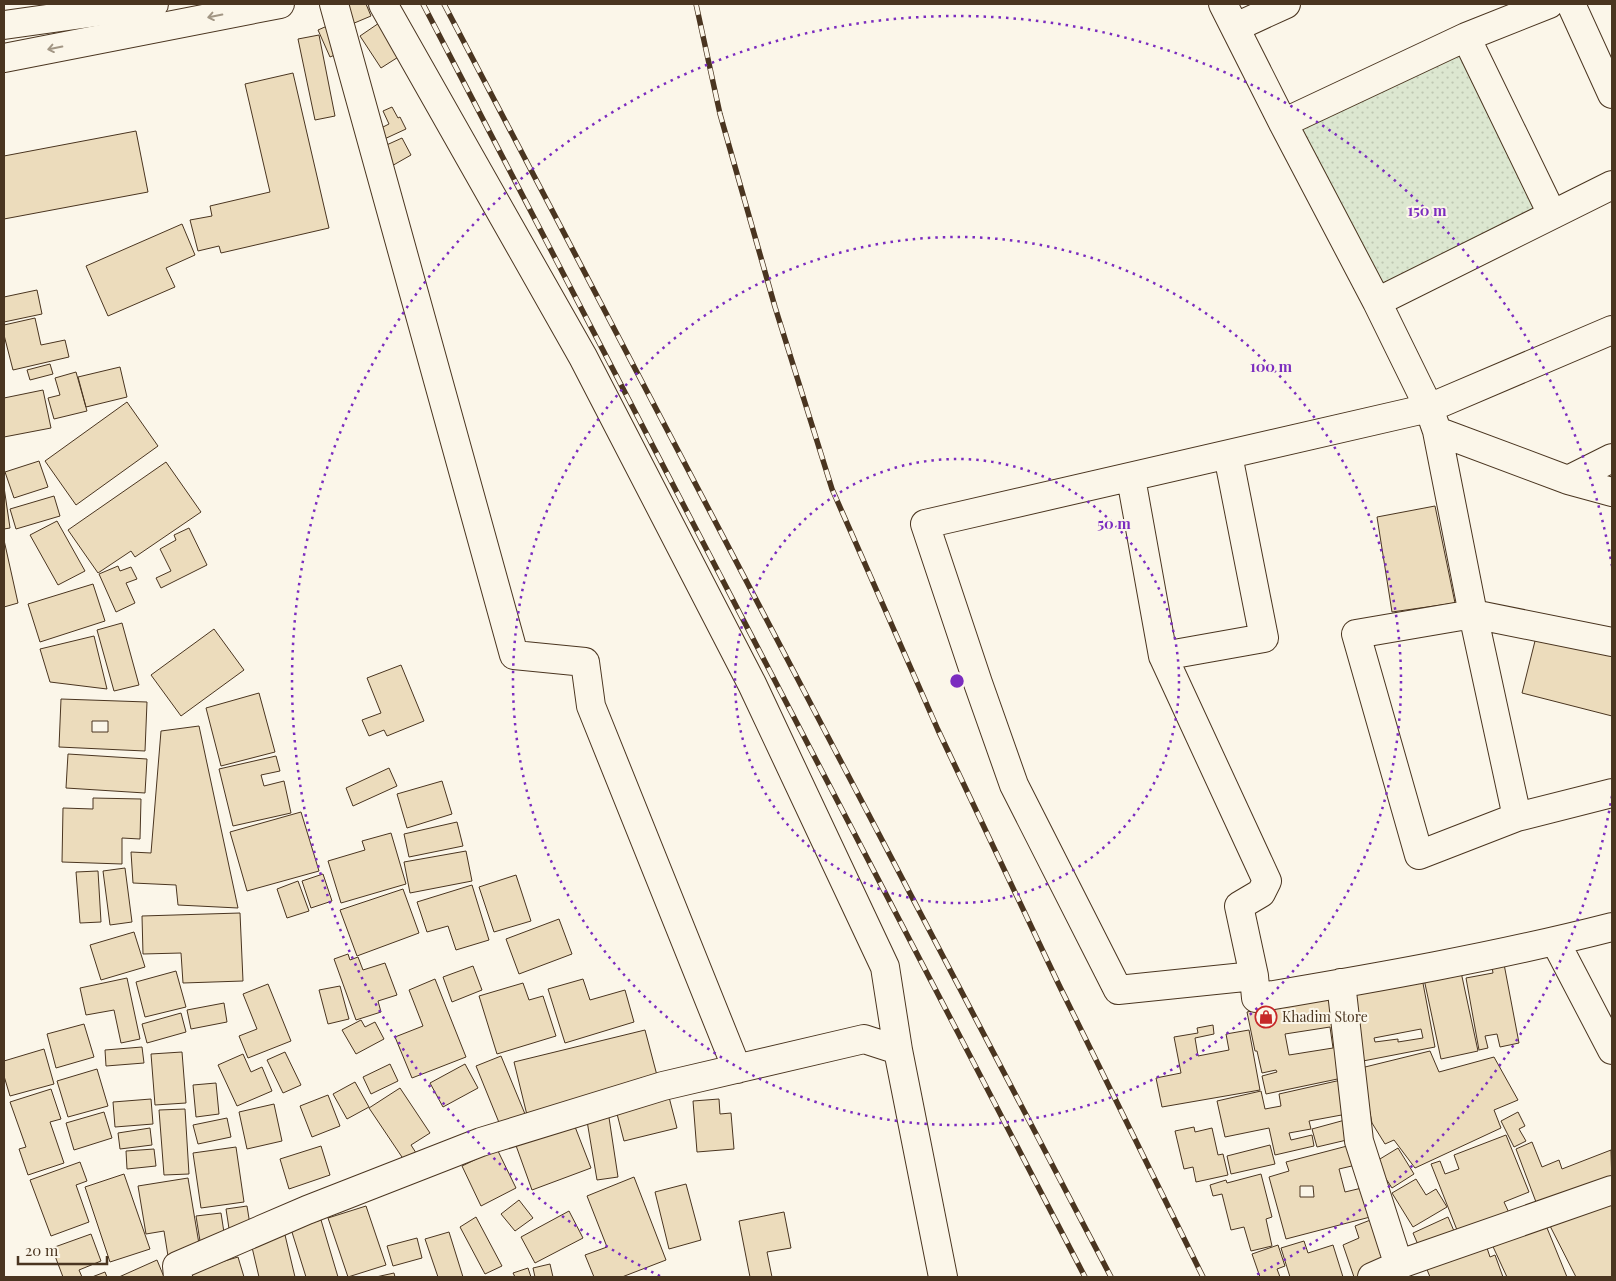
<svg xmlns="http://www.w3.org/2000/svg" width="1616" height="1281" font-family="'Playfair Display',serif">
	<defs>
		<pattern id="park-dots" width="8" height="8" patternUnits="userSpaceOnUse" patternTransform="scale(1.25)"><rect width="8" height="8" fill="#dce7d0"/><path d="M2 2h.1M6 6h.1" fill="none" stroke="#bec7b2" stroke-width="1.8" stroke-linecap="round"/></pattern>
	</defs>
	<rect width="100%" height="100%" fill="#fbf6e9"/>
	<path fill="url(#park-dots)" stroke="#887966" d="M1466,37L1552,214L1377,302L1283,123Z"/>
	<path fill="#ecdcbc" stroke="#4a3520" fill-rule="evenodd" d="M342,4H366L371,16L352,24Z
		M382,21L403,54L381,68L360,36Z
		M334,23L342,52L330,57L318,30Z
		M319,35L335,116L315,120L298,39Z
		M293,73L329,228L221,253L219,246L198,251L190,220L212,216L210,206L270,192L245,84Z
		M392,107L398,118L400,117L406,129L380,141L375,131L389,124L383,111Z
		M136,131L148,192L4,219V156Z
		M402,138L411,155L383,171L371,152Z
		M182,224L195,255L166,268L175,287L108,316L86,266Z
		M37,290L42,314L4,322V297Z
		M35,318L41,345L65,340L69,357L13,370L4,335V325Z
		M50,364L53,374L30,380L27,370Z
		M120,367L127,397L86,407L78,377Z
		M76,372L87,411L54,419L48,398L60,395L55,378Z
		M43,390L51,428L4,437V398Z
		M127,402L158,446L76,505L45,461Z
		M39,461L48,487L14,498L5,472Z
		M166,462L201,512L135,557L131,551L98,573L68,530Z
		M4,487L10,528L4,529Z
		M54,496L60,516L16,529L10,509Z
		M1435,506L1455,603L1392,612L1377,517Z
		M57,521L85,571L58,585L30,535Z
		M189,528L207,565L161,588L156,578L171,571L160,549L176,540L174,535Z
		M4,540L18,603L4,607Z
		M118,566L120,571L131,567L137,579L126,583L135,603L116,612L99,574Z
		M93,584L105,621L40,642L28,604Z
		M122,623L139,685L114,691L97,630Z
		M214,629L244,670L181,716L151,675Z
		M1538,629L1612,648V716L1522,693Z
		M94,636L107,689L50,682L40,649Z
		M401,665L424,721L387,736L384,730L369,736L362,720L381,713L367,678Z
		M259,693L275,752L221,766L206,708Z
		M61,699L147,702L145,751L59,747ZM92,721H108V732H92Z
		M199,726L238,908L178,905L176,885L133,883L131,852L151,853L161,731Z
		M68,754L147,759L145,793L66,788Z
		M276,756L280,771L261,775L264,786L284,781L291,813L233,826L219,769Z
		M389,768L397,786L353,806L346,788Z
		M442,781L452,814L407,828L397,794Z
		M93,798L141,799L140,839L122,838V864L62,862L63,808L93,809Z
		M301,812L319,871L247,891L230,832Z
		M457,822L463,846L409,857L404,834Z
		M391,833L406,884L341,903L328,861L365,850L362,841Z
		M466,851L472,881L410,893L404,862Z
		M125,868L132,922L110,925L103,871Z
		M98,871L101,922L80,923L76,872Z
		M323,874L332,901L311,908L302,881Z
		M516,875L531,921L494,932L479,887Z
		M298,881L309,911L287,918L277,889Z
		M472,885L489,940L456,950L448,926L427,932L417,902Z
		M403,889L419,933L357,956L340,910Z
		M240,913L243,981L183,983L181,953L143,954L142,916Z
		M559,919L572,954L519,974L506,939Z
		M134,932L145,967L101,980L90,945Z
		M348,954L350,960L358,957L363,970L385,963L397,995L378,1001L381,1012L356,1020L334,959Z
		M1504,964L1519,1043L1500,1047L1497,1034L1485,1036L1488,1048L1479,1050L1466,978L1493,973L1492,967Z
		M473,966L482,990L452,1002L443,977Z
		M176,971L186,1007L145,1017L136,982Z
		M1461,972L1478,1051L1441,1059L1424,979Z
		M127,978L140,1039L121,1043L114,1010L86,1015L80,988Z
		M1422,978L1435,1047L1363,1061L1349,992ZM1421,1029L1423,1038L1398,1042V1039L1375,1042L1374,1038Z
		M435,979L466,1057L412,1078L395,1037L423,1026L409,990Z
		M583,979L590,1000L625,990L634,1022L565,1043L548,989Z
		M523,983L529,1000L543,996L556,1036L497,1054L479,996Z
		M268,984L291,1041L248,1058L239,1036L257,1029L243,994Z
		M340,986L349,1019L328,1024L319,990Z
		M1331,995L1347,1077L1266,1094L1262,1076L1277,1072L1276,1070L1262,1073L1257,1051H1255L1247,1012ZM1330,1027L1333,1048L1289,1055L1285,1034Z
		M224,1003L227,1022L191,1029L187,1010Z
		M181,1013L186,1032L147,1043L142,1024Z
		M361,1020L365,1027L375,1022L384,1039L356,1054L342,1030Z
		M84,1024L94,1057L56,1068L47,1034Z
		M1213,1025L1214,1034L1195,1038L1198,1056L1229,1050L1226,1034L1249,1030L1260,1090L1162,1107L1156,1078L1181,1073L1174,1037L1198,1033L1197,1028Z
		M645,1030L659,1083L527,1115L514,1062Z
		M142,1047L144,1063L106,1066L105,1050Z
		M44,1049L54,1084L10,1096L4,1076V1061Z
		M1430,1051L1439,1072L1494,1057L1518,1100L1494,1110L1501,1128L1415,1168L1394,1140L1385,1144L1372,1123L1361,1068Z
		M182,1052L186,1103L155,1105L151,1054Z
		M285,1052L301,1085L283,1093L267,1060Z
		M243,1054L251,1072L262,1067L272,1091L237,1106L218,1065Z
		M501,1056L525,1114L500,1125L476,1066Z
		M390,1064L398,1081L371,1094L363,1077Z
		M465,1064L478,1088L443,1107L430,1083Z
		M97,1069L108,1106L68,1117L57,1081Z
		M1341,1080L1347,1114L1309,1121L1311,1129L1289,1133L1291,1140L1312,1135L1314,1146L1275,1155L1269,1128L1225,1137L1217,1101L1261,1091L1265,1109L1281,1106L1279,1094Z
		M355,1082L369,1107L347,1119L333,1094Z
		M216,1083L219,1114L196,1117L193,1085Z
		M400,1088L430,1133L411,1145L418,1156L406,1163L369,1108Z
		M51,1089L61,1119L50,1122L64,1163L28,1175L19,1149L26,1147L10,1102Z
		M328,1095L340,1126L312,1137L300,1106Z
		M669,1097L677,1128L624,1141L616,1110Z
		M151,1099L153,1124L115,1127L113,1102Z
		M719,1099L720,1114L731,1113L734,1149L697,1152L693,1101Z
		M274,1104L282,1141L247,1149L239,1112Z
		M185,1109L189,1174L164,1175L159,1110Z
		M608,1111L618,1177L597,1180L586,1115Z
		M104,1112L112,1138L74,1150L66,1123Z
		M1518,1112L1525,1126L1519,1129L1526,1141L1514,1147L1501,1121Z
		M227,1118L231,1137L198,1144L193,1125Z
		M572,1119L591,1168L532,1190L514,1140Z
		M1345,1120L1351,1139L1317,1147L1312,1129Z
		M1194,1127L1195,1132L1212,1128L1218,1155L1223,1154L1228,1175L1196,1182L1193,1167L1184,1169L1175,1131Z
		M150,1128L152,1145L120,1149L118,1133Z
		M1506,1135L1529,1192L1504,1202L1510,1215L1459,1235L1431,1164L1440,1161L1445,1174L1459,1169L1454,1155Z
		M1532,1142L1542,1167L1559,1160L1562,1169L1611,1150L1612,1187L1539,1210L1516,1149Z
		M1270,1145L1275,1164L1231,1174L1227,1156Z
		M1351,1145L1356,1165L1339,1169L1345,1192L1366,1187L1374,1216L1286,1239L1269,1177L1289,1171L1286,1162ZM1300,1186H1313L1314,1197H1300Z
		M321,1146L330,1175L289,1189L280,1159Z
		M236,1147L244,1202L201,1208L193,1153Z
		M1398,1148L1414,1174L1392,1188L1375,1162Z
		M154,1149L156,1166L127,1169L126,1151Z
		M497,1149L516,1188L481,1206L462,1166Z
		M80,1162L87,1181L76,1185L89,1222L51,1236L30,1180Z
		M124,1174L150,1249L110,1262L85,1187Z
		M1261,1174L1272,1217L1266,1219L1272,1246L1251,1251L1244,1227L1231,1230L1222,1194L1213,1196L1210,1185L1226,1180L1227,1183Z
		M634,1177L666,1260L622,1277H594L585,1255L607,1247L587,1196Z
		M188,1178L200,1250L168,1256L164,1231L146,1234L138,1186Z
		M1416,1179L1426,1195L1436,1189L1447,1207L1413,1227L1392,1193Z
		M686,1184L701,1240L669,1249L655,1192Z
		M519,1200L533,1218L515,1231L501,1214Z
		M1612,1202V1277H1576L1548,1222Z
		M247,1206L251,1231L230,1235L226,1209Z
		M366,1206L386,1265L348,1277L328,1218Z
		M569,1211L583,1238L535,1263L521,1237Z
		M784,1212L791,1248L767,1252L772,1277H750L739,1221Z
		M221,1213L225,1239L200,1241L196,1216Z
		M476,1217L502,1266L485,1274L460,1227Z
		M1448,1217L1454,1231L1419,1247L1413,1233Z
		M1373,1219L1390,1266L1360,1277H1354L1343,1245L1359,1238L1355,1226Z
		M321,1220L338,1277H306L291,1229Z
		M1545,1223L1567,1277H1507L1489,1238Z
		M449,1232L463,1277H438L425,1239Z
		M91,1234L101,1261L79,1270L82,1277H63L52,1248Z
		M285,1235L295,1277H259L251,1243Z
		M1483,1236L1490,1257L1495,1255L1503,1277H1430L1424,1262Z
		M417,1238L422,1258L393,1266L387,1246Z
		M1304,1241L1308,1253L1333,1245L1343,1277H1290L1281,1248Z
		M1278,1245L1285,1266L1277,1269L1280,1277H1260L1252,1254Z
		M238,1257L244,1277H193L191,1271Z
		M157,1260L164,1277H119Z
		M550,1264L553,1277H535L533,1268Z
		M528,1268L531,1277H515L513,1273Z
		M105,1272L107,1277H92Z
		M394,1273L395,1277H376Z"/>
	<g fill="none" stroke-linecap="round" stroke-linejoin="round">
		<g stroke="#4a3520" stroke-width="30">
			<path id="minor" d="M334,4L514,655L585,662L591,706L737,1069
				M383,4L583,357L752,684L885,967L898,1050L943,1277
				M1223,4L1283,123L1377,302L1429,408L1437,431L1473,614L1517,817L1612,793
				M1571,4L1612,94
				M1236,27L1286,4
				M1466,37L1552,214
				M4,58L280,4
				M1283,123L1466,37L1549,4
				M1377,302L1612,185
				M1437,431L1568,480L1612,492
				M1131,478L1163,656L1267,881L1261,893L1239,906L1254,976L1256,998C1375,978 1495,957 1612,927
				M1568,480L1612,458
				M1163,656L1264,638L1228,455
				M1517,817L1419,855L1356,634L1473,614L1612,642
				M1555,941L1612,1050
				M1254,976L1118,990L1014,785L978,683L925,524L1429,408L1612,330
				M1341,983L1359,1141L1399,1266
				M178,1277L177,1266L307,1210L481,1142L663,1086L864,1039L898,1050
				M1372,1277L1406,1262L1612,1190"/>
		</g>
		<g stroke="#4a3520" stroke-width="30">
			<path id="major" d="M4,25L154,4"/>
		</g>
		<use href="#minor" stroke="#fbf6e9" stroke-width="28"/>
		<use href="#major" stroke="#fbf6e9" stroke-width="28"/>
		<g stroke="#4a3520" stroke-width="5.5">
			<path id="rail" d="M423,4L1085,1277
				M444,4L1111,1277
				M696,4L720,114L775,307L832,489L938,730L1059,985L1203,1277"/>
		</g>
		<use href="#rail" stroke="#fbf6e9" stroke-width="4" stroke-dasharray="11" stroke-linecap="butt"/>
	</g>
	<defs><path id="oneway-shaft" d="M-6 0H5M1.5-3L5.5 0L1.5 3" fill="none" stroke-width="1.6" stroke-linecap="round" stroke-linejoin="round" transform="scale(1.25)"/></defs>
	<g stroke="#a29684">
		<use href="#oneway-shaft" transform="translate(215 16) rotate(169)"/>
		<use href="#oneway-shaft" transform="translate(55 48) rotate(169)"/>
	</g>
	<g fill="none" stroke="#7b2cbf" stroke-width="2.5" stroke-dasharray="2.5 5">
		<circle cx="957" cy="681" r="222"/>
		<circle cx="957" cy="681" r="444"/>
		<path d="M1612 796A665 665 0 0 1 1254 1276M660 1276A665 665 0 1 1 1612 566"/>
	</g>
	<defs>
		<g id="shop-ring" transform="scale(1.125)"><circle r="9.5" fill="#fbf6e9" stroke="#c62828" stroke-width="1.5"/><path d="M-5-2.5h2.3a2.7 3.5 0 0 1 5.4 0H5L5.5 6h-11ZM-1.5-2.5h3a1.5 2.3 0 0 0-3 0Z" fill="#c62828"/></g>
	</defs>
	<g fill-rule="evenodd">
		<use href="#shop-ring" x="1266" y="1017"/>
	</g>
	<g text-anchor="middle" stroke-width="4" stroke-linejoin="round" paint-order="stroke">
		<g font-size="14" fill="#4a3520" stroke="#fbf6e9" text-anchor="start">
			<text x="1282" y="1022">Khadim Store</text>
		</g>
	</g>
	<circle cx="957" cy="681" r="8" fill="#7b2cbf" stroke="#fbf6e9" stroke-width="2.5"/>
	<g font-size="15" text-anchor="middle" font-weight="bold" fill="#7b2cbf" stroke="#fbf6e9" stroke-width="4" stroke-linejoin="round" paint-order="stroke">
		<text x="1427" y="216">150 m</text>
		<text x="1271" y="372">100 m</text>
		<text x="1114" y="529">50 m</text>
	</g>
	<rect width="1616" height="1281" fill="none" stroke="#4a3520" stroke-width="10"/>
	<path d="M18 1256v8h89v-8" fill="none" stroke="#4a3520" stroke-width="2.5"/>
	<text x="25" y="1256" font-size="15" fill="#4a3520" stroke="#fbf6e9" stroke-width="4" paint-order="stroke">20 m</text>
</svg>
